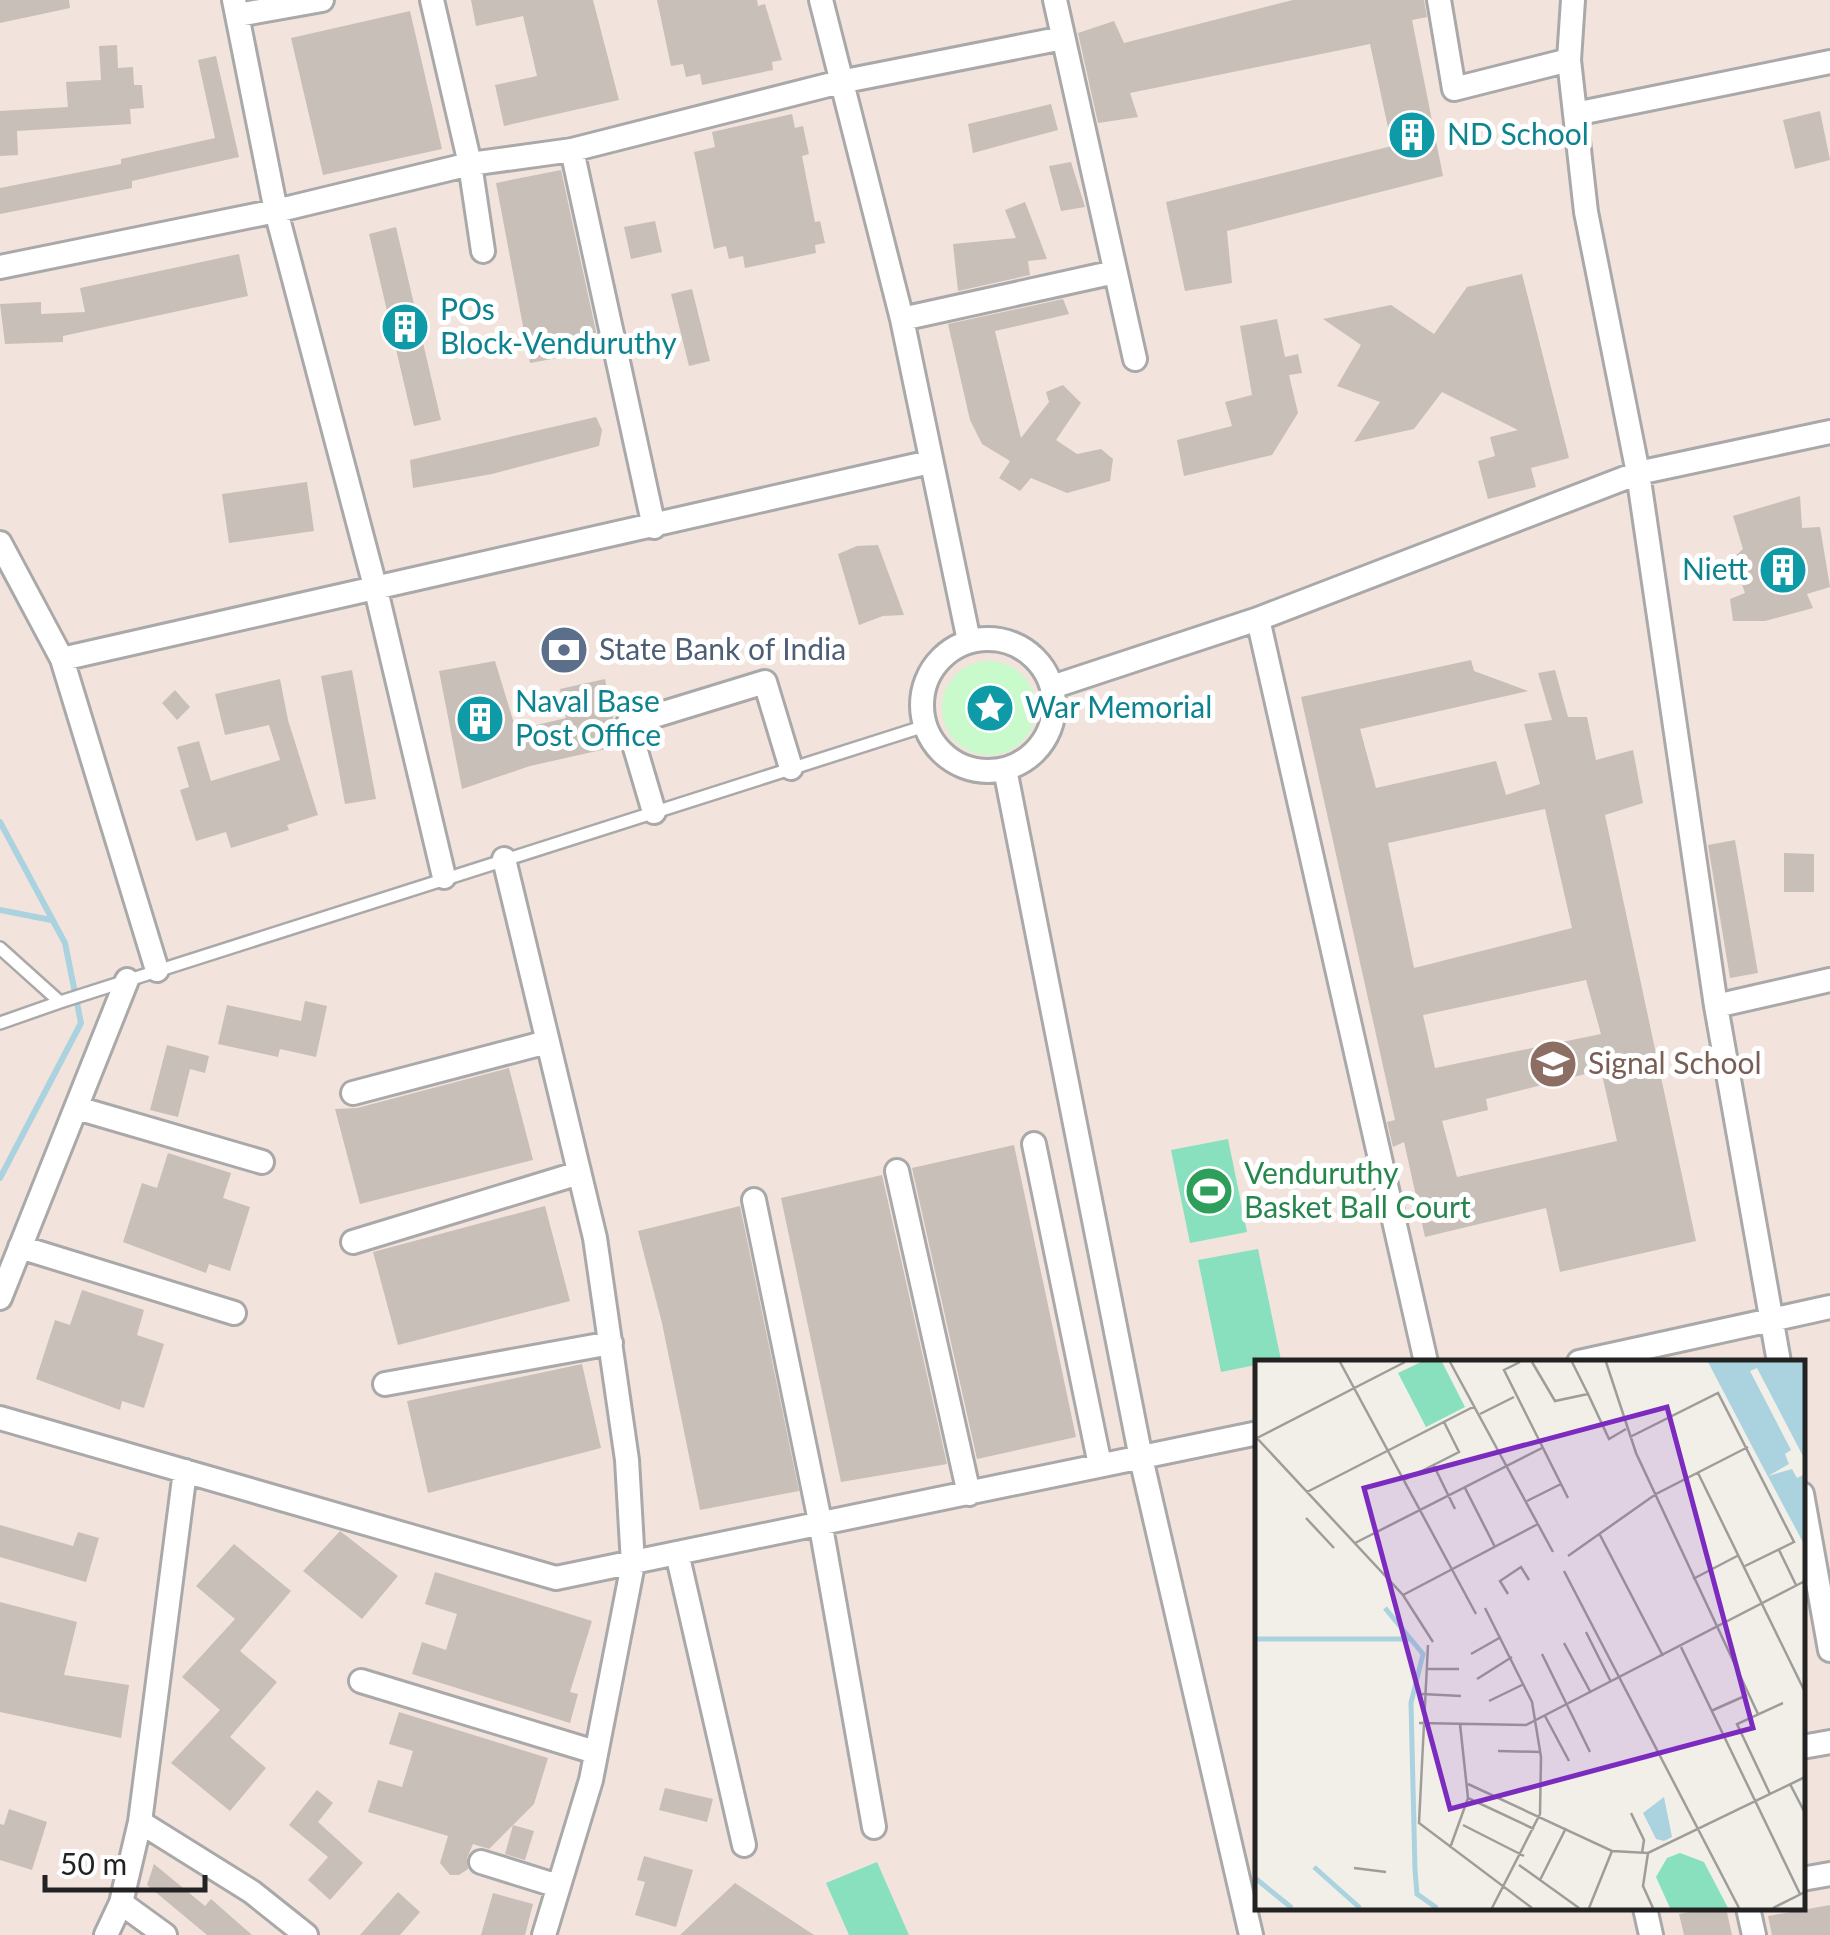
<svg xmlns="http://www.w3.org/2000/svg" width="1830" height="1935" font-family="Lato,sans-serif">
	<rect width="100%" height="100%" fill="#f2efe9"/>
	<path fill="#f3e3dd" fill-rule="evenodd" d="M0,0H1830V1935H0ZM1258,1362H1802V1908H1258Z"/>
	<path fill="#c8facc" d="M942 708a47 47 0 1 1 94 0a47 47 0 1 1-94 0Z"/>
	<path fill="#88e0be" d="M1228,1139L1247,1232L1190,1243L1171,1150Z
		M1258,1249L1281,1360L1221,1372L1198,1260Z
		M877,1862L909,1935H849L826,1883Z"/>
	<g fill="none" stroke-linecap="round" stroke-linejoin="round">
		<path stroke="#aad3df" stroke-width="6" d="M0,822L65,943L81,1023L0,1178
			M0,910L51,920"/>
	</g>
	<path fill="#c7bfb8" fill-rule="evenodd" d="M0,0H69L70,8L0,23Z
		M471,0H593L619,100L504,126L495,85L537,76L523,16L476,26Z
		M657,0H757L758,6L765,4L782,60L772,62L773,70L702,85L700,74L686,77L683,64L671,66Z
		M1293,0H1424L1427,17L1412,20L1443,176L1227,231L1232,283L1185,291L1166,202L1392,146L1370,44L1130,93L1138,117L1098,123L1078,33L1114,21L1124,43Z
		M410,11L442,149L323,175L291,38Z
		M117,45L118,68L133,67L134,85H142L144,108L130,109L131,124L17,131L18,155L0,156V111L68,107L66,82L101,80L99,46Z
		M216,56L239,157L132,181V188L0,214V188L121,164V159L215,138L198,60Z
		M1051,104L1058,130L973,153L968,124Z
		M1820,111L1830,160L1795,169L1783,120Z
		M792,114L795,128L803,126L809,154L802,156L815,222L820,221L825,243L815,245L816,253L745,268L743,256L729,259L726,246L714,249L694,152L715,147L712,132Z
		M1071,162L1085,207L1061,211L1049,166Z
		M561,170L600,350L530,363L496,183Z
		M1025,202L1047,259L1028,261L1030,275L958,291L953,244L1016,238L1005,210Z
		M655,221L662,252L631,259L624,227Z
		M396,227L441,420L414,426L369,234Z
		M239,254L248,296L63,336V342L5,344L0,304L41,302V314L85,312L80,288Z
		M1522,274L1569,458L1531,468L1536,487L1488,499L1478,461L1495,456L1490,437L1518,430L1442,392L1414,429L1354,442L1380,402L1337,386L1361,345L1323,319L1391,305L1434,334L1467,287Z
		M692,289L710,361L689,366L671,294Z
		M1063,299L1069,314L995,331L1021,438L1049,402L1046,392L1063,385L1081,403L1056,440L1077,454L1101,449L1113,459L1110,481L1067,493L1031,478L1020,491L999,478L1010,461L982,444L970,420L948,324Z
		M1277,319L1285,357L1298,354L1302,373L1289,375L1298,413L1272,455L1184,476L1177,440L1232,426L1225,402L1252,395L1240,326Z
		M596,417L602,430L599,446L492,474L413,488L410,460Z
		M307,482L314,531L229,543L222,494Z
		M1800,496L1802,528L1820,527L1830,587L1807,594L1813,608L1765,621H1733L1730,599L1745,593L1733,558L1743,549L1733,516Z
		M878,545L904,615L883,616L859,625L838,554L857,546Z
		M1471,660L1474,671L1528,691L1360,729L1376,788L1496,761L1506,795L1540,784L1524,724L1552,720L1538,673L1555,670L1568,717H1587L1596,760L1633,750L1643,803L1605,815L1696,1241L1560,1272L1546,1208L1425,1237L1404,1142L1393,1147L1387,1122L1395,1120L1301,697ZM1545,809L1572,928L1414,968L1388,843ZM1586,980L1601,1034L1435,1068L1423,1015ZM1601,1070L1617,1141L1457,1177L1442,1121L1488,1110L1486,1099Z
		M495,661L516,730L566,718L560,689L605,679L619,746L530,766L462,789L439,671Z
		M352,670L376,799L345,804L321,676Z
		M280,679L288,720L318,815L287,825L289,830L231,848L226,832L196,841L180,790L189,787L177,747L199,741L211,781L280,760L269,725L225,735L215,694Z
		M175,690L190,707L177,720L162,703Z
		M1735,840L1758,973L1730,978L1708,845Z
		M1784,853L1814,854V892H1784Z
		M305,1001L327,1006L316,1057L280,1049L278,1057L218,1044L227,1005L301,1021Z
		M167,1045L209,1056L205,1073L190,1069L178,1117L150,1110Z
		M509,1068L533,1160L360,1204L335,1109L357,1108Z
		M1014,1145L1076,1437L977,1459L912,1168Z
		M168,1153L231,1173L223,1198L250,1207L230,1271L209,1264L206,1273L123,1242L142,1183L157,1188Z
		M882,1175L947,1464L841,1482L781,1198Z
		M545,1206L570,1301L398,1345L373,1252Z
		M740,1206L799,1491L700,1510L662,1323L638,1231Z
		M82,1290L144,1310L137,1335L164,1344L144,1408L122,1401L120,1410L36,1379L55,1320L70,1325Z
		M582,1364L601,1448L428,1493L407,1401Z
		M0,1525L73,1546L78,1532L99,1538L86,1582L0,1557Z
		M340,1531L398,1576L362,1619L303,1571Z
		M234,1544L291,1591L240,1651L277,1682L230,1737L266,1768L230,1811L171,1763L220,1710L182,1677L235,1619L196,1586Z
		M435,1572L592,1621L570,1692L578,1694L570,1723L412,1674L422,1642L446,1650L457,1614L425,1604Z
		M0,1602L77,1622L64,1675L129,1685L121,1738L0,1712Z
		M399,1712L548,1758L534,1804L489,1849L473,1844L467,1858L468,1869L459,1875H450L440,1863L448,1836L368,1812L378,1780L402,1787L413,1751L389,1744Z
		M665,1788L713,1799L707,1822L659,1810Z
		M317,1790L333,1803L318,1822L363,1863L330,1900L308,1880L328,1857L289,1825Z
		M9,1809L47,1822L32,1870L0,1860V1824L4,1825Z
		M513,1825L534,1831L525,1860L505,1854Z
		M644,1856L693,1870L676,1927L635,1915L645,1882L637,1880Z
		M154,1864L205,1906L211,1899L252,1935H207L147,1885Z
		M735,1883L814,1935H680Z
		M398,1892L420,1912L400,1935H360Z
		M493,1893L533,1904L525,1935H481Z
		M1830,1905V1935H1772L1768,1916Z
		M1710,1908H1726L1732,1935H1684L1679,1914Z"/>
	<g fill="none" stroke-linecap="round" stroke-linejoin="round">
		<g stroke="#a9a9a9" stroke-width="16">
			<path id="lane" d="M0,948L60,1002L925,726
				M0,1023L60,1002"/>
		</g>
		<g stroke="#a9a9a9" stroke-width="28">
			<path id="street" d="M234,0L276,211L376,590L444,877
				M432,0L470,164L483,251
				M821,0L902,319L969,641
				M1055,0L1135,359
				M1439,0L1454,89L1569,60
				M1573,0L1569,60L1586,212L1638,473L1716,1006L1779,1362
				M238,15L322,0
				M1575,114L1830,62
				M572,150L654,527
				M0,267L276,211L470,164L572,150L840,82L1063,38
				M902,319L1115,272
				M0,543L62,659L157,970
				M1258,619L1426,1362
				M922 705a66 66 0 1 1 132 0a66 66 0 1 1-132 0Z
				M62,659L930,462
				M1052,687L1258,619L1638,473L1830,432
				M1005,769L1141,1458L1251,1935
				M654,812L628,724L765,682L791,768
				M504,859L595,1238L627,1460L633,1564L591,1780L544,1935
				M1716,1006L1830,980
				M353,1093L547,1042
				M77,1108L262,1162
				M1034,1144L1100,1465
				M897,1171L969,1494
				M754,1200L820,1521L874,1827
				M353,1242L579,1173
				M20,1247L234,1313
				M0,1298L127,980
				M1579,1362L1830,1307
				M385,1384L611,1343
				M0,1418L556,1578L1258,1433
				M1802,1494L1830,1650
				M677,1553L744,1845
				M361,1681L595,1752
				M1802,1747L1830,1742
				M140,1822L252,1892L306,1935
				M481,1862L558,1886
				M1802,1879L1830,1874
				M121,1903L165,1935
				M1645,1908L1651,1935
				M1748,1908L1754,1935
				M106,1935L121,1903L140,1822L185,1471"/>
		</g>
		<use href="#lane" stroke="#fff" stroke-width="11"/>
		<use href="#street" stroke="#fff" stroke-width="22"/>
	</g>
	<defs>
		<g id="building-disc" transform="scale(2.5)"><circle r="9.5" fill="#0f9aa8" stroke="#fff"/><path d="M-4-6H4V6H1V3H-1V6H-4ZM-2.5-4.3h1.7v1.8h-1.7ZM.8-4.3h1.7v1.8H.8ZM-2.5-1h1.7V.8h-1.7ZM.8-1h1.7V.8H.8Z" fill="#fff"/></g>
		<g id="bank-disc" transform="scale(2.5)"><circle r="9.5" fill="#5c6f8a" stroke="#fff"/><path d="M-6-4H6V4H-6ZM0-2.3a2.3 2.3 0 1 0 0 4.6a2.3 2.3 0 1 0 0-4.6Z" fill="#fff"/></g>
		<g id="sight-disc" transform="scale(2.5)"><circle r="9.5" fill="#0f9aa8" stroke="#fff"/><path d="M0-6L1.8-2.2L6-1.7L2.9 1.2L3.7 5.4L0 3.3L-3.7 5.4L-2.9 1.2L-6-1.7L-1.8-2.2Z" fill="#fff"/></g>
		<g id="school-disc" transform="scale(2.5)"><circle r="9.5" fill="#8d6e63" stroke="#fff"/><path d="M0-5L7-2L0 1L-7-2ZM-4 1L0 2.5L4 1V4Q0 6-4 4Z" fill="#fff"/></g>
		<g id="stadium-disc" transform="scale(2.5)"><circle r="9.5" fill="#2e9e5b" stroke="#fff"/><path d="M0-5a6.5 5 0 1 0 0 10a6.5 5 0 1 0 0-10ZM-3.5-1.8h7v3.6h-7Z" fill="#fff"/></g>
	</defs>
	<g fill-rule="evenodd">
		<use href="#building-disc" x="1412" y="135"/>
		<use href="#building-disc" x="405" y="327"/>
		<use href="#building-disc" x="1783" y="570"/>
		<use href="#bank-disc" x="564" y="650"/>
		<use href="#sight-disc" x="990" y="708"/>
		<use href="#building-disc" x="480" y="719"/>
		<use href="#school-disc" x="1553" y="1064"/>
		<use href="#stadium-disc" x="1209" y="1191"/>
	</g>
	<g text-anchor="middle" stroke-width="10" stroke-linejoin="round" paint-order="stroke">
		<g font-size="30" fill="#0d838f" stroke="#fff" text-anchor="start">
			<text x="1447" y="145">ND School</text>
			<text x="440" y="320">POs<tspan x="440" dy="34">Block-Venduruthy</tspan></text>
			<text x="1748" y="580" text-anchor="end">Niett</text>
			<text x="515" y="712">Naval Base<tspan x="515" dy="34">Post Office</tspan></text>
			<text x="1025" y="718">War Memorial</text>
		</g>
		<g font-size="30" fill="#4e5e75" stroke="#fff" text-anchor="start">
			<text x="599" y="660">State Bank of India</text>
		</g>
		<g font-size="30" fill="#785e54" stroke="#fff" text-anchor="start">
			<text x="1588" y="1074">Signal School</text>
		</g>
		<g font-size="30" fill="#27864d" stroke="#fff" text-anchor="start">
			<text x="1244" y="1184">Venduruthy<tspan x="1244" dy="34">Basket Ball Court</tspan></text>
		</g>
	</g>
	<g transform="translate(1255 1360)">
		<rect width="550" height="550" fill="#f2efe9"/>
		<path d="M166,2H187L210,47L171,67L143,13ZM425,493L449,502L473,548H415L401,517L412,498Z" fill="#88e0be"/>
		<path d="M453,2H550V186L510,111ZM409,437L417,477L409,481L401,479L388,453Z" fill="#aad3df"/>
		<path d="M502,8L550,100V114L542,118L537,109L513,116L534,104L530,94L536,90L495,11Z" fill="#f2efe9"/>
		<path fill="none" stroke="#aad3df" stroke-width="5" d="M130,248L168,294L156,343L160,510L162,534L182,548M0,279H157M59,507L105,548M0,518L37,548"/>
		<path fill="none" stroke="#9f9d99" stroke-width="2.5" d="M85,2L221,254M195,2L298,192M265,2L249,10L313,138M277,2L300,41L333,34L354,79L371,69M317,2L333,34M351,2L381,93L503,354M225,54L259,37M0,76L148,235L178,282M375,77L463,33L539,182L490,206M2,78L150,2M179,106L200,149M443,113L550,332M149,120L204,92L189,62M210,128L240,187M52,132L220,46M272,141L306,124M51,158L79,188M345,175L408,296M100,183L287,88M524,190L541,225M313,196L401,134L493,87M309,211L484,548M438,219L484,195M253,234L245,221L266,207L274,220M148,235L283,164M230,248L277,342L286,397L285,454L237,548M331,272L356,322M309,283L336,333M173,285L164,463L277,548M426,287L545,534M216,294L246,277M287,294L335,392M171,309H204M222,319L257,297M167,334L206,336M234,341L269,324M456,351L492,335M290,356L314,401M164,363L271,365L550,221M243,391L285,392M213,424L357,491L393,493L550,417M535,424L550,453M515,434L482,364L528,343M213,438L279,469M376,453L389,480L387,493M208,465L269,496M195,488L213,438L205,364M393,493L388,526L398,548M264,505L324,548M99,508L131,512M285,520L311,468M334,548L357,491M518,548L550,532"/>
		<path fill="#7b2cbf" fill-opacity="0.15" stroke="#7b2cbf" stroke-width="5" d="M412,47L498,368L195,449L109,128Z"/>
		<rect width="550" height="550" fill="none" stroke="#222" stroke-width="5"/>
	</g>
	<path d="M45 1875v15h160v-15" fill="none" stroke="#222222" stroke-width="5"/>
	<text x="60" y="1875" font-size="30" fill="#222222" stroke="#ffffff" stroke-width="8" paint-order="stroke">50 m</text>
</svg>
